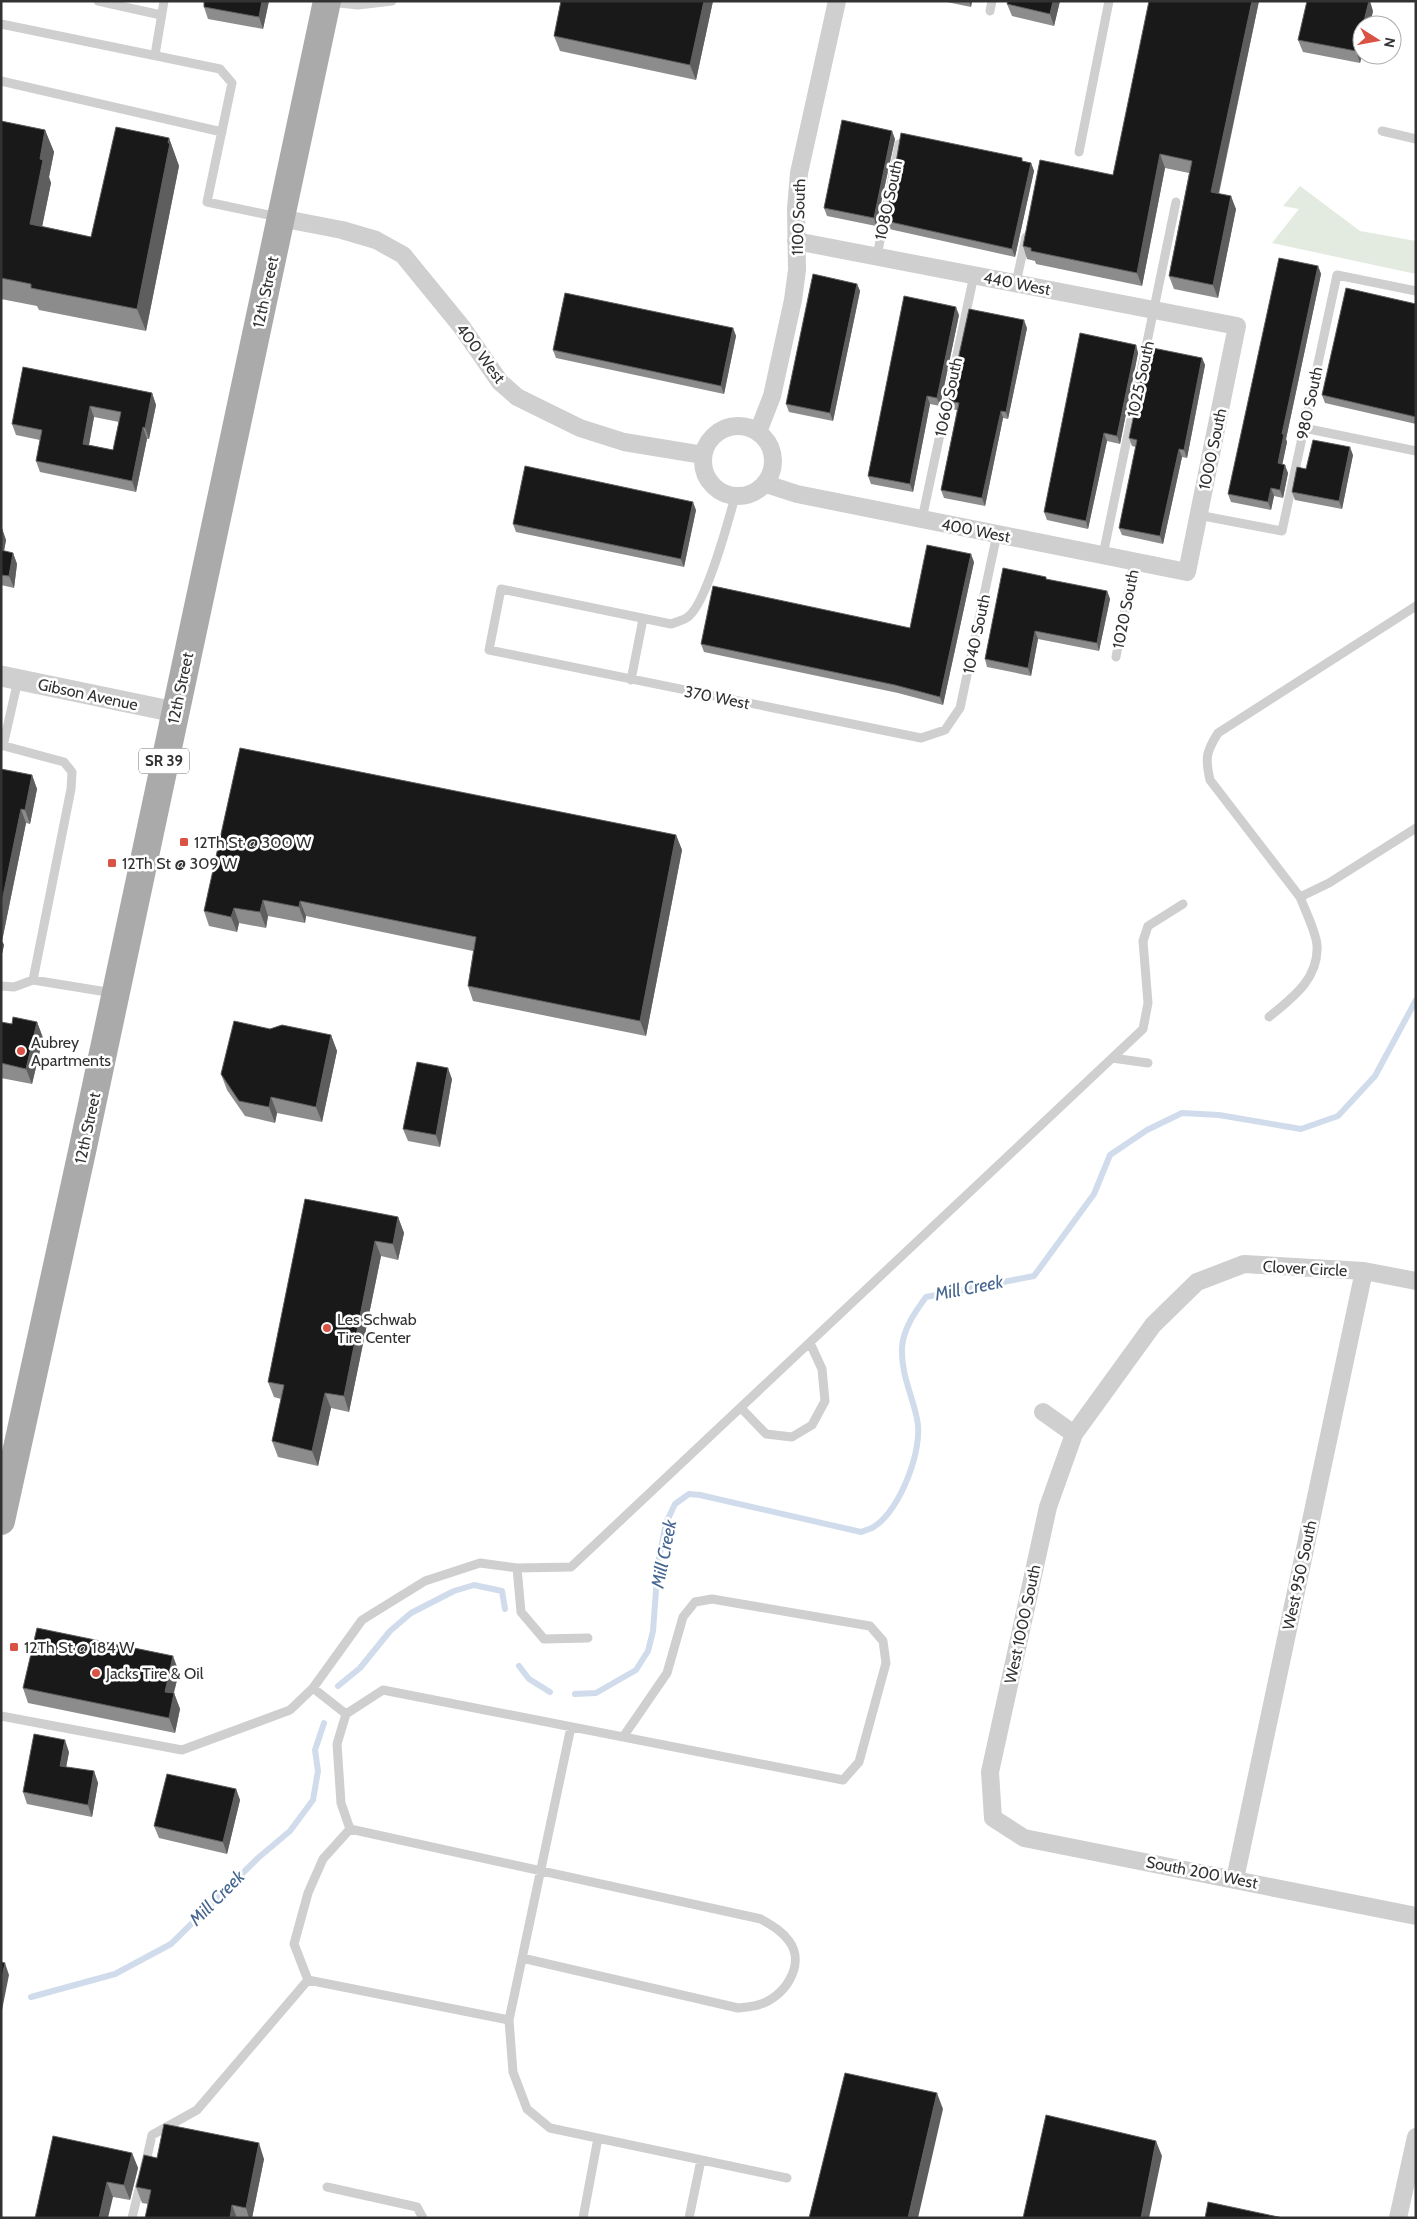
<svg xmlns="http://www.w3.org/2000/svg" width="1417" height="2219" font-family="Cabin,sans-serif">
	<rect width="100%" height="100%" fill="#fff"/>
	<path fill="#e3eadf" d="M1300,186L1360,231L1416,241V274L1272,243L1299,209L1283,206Z"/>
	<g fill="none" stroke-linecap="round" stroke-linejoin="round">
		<path stroke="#d0dceb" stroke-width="6" d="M519,1666L529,1679L550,1692
			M338,1686L360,1668L390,1631L411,1613L454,1591L474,1585L502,1591L505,1609
			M575,1694L596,1693L636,1670L648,1651L653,1631L658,1563L666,1523L675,1504L689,1494L700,1495L861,1532C866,1530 871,1529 875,1526C900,1510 924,1448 917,1419C912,1394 901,1375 902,1348C903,1329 915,1312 926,1297L1034,1276L1094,1194L1110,1155L1147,1130L1182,1113L1219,1115L1301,1129L1338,1116L1375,1076L1416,1000
			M31,1997L115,1974L171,1944L258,1858L290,1831L313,1800L318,1771L315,1750L324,1723"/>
		<path stroke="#cfcfcf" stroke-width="9" d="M98,1L161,15
			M330,2L358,5L392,1
			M990,11L992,1
			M1,24L220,69L232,83L207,202L278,217
			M155,55L164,1
			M1,81L222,132
			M1382,131L1416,139
			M1079,152L1109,1
			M877,256L899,144
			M1016,283L1026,237
			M1304,428L1416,451
			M735,497C728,522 707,601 689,616C685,620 676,622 671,624L501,589L489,650L921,738L945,730L960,708L997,534
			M1198,515L1282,531L1337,275L1416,291
			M922,519L974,275
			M1103,555L1176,202
			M1116,657L1134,562
			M631,680L643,619
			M1,745L64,762L72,772L71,789L33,980L113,993
			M3,746L18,680
			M1300,897L1210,780C1205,758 1206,752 1218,733L1416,606
			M1,986L14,987L33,980
			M1269,1017C1292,998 1319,979 1317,945C1316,932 1305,910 1300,897L1329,883L1416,828
			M1112,1058L1148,1063
			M741,1408L766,1434L792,1437L812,1425L825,1401L822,1369L810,1343
			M517,1568L521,1612L544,1639L588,1638
			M313,1688L362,1620L425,1581L480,1563L517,1568L571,1567L1143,1029L1148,1003L1143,941L1148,926L1183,904
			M1,1716L182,1750L290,1710L313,1688L346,1714
			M571,1727L509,2020L513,2072L527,2109L550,2128L787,2178
			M522,1958L738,2008C745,2007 752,2007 758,2005C783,1999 807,1965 789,1941C782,1931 771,1925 761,1919L350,1829L341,1803L337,1744L346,1714L383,1690L843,1780L859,1762L886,1663L883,1641L870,1626L712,1599L695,1602L683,1617L667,1673L623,1737
			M308,1980L509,2020
			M145,2166L152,2135L197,2110L308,1980L294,1944L308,1893L323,1859L350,1829
			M327,2187L417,2207L423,2218
			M132,2218L141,2181
			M583,2218L598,2138
			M689,2218L701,2160"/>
		<path stroke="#cfcfcf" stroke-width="18" d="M280,218L342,230L376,240L403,255L461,326L500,382L517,397L580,428L624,442L703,455
			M703 461a35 35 0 1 1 70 0a35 35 0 1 1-70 0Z
			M758,432L772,396L793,300L797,270L796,209L799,173L837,1
			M766,484L797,494L1187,572L1237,326L796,241
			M1416,1281L1364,1271L1244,1264L1197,1282L1153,1325L1074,1434L1048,1507L990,1772L993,1818L1024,1838L1416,1916
			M1043,1412L1074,1434
			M1235,1879L1364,1271
			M1398,2218L1416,2137"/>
		<path stroke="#cfcfcf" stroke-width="21" d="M1,676L175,712"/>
		<path stroke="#aaa" stroke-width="28" d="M1,1521L83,1147L327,1"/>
	</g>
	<path fill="#8c8c8c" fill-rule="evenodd" d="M204,1H269L263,29L208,19L204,7Z
		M561,1H713L696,80L560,51L554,36Z
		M942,1H972L971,7Z
		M1008,1H1060L1054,26L1012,16L1007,4Z
		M1259,1L1219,194L1236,209L1218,298L1174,289L1169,276L1189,173L1165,168L1142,286L1036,264L1035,261L1027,259L1023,246L1113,175Z
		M1373,11L1360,63L1303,52L1298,40Z
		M1,121L45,130L54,152L49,177L51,183L42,226L91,237L169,138L179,166L146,331L39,310L37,306L1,299Z
		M895,139L876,226L827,216L824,208Z
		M1023,161L1031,163L1034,171L1015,257L889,229L886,221Z
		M1318,266L1321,274L1286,439L1287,442L1282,464L1288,473L1283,498L1274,496L1271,510L1231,502L1228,494Z
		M857,284L860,291L833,421L789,412L786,404Z
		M1416,304V424L1325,403L1322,395Z
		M959,315L940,406L930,404L913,492L871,484L868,476Z
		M733,328L736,336L724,394L556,358L553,350Z
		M1027,328L1008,419L1003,418L985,506L944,498L941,490L957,410L952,409L949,401Z
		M1136,345L1138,353L1120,444L1107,441L1088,529L1047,520L1044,512Z
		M1202,358L1205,365L1187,458L1182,457L1163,544L1122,535L1119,528L1136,447L1132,446L1129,438Z
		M23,367L152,393L156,405L149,439H147L136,492L40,472L36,461L40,440L16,435L12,424ZM94,417L119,422L113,450L89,445Z
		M1353,455L1342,509L1295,500L1292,492L1306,469Z
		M696,510L684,567L516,532L513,524Z
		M1,528L6,540L4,551L13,553L17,564L14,588L1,585Z
		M974,562L943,705L898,693L704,652L701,644L910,628Z
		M1047,580L1107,591L1110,599L1099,651L1038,639L1031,676L987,667L985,659Z
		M240,748L676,835L682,850L646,1036L473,1001L468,986L473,951L306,916L305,923L268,916L266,928L239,923L237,932L209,926L204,911Z
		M1,769L32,775L37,789L30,824L26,823L2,941L4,945L1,958Z
		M1,1022L12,1024L37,1022L43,1038L32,1084L1,1078Z
		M270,1029L331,1035L337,1051L322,1122L277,1113L275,1123L245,1116L227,1090L221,1074Z
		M452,1079L440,1147L408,1141L403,1129Z
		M305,1199L398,1217L404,1233L398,1260L381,1256L349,1412L331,1408L318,1466L278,1457L272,1441L281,1399L274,1397L268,1382Z
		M179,1672L174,1693L180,1709L175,1733L28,1703L23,1688Z
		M69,1752L66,1767L94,1771L98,1783L92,1817L27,1804L23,1792Z
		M236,1789L240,1800L227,1854L159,1838L154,1826Z
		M132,2153L138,2168L130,2200L113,2197L35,2218Z
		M157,2158L264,2159L252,2218H145L148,2204L142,2203L136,2187Z"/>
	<path fill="#5e5e5e" d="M262,1H269L263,29L259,17Z
		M704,1H713L696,80L690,65Z
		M969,1H972L971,7Z
		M1053,1H1060L1054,26L1050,14Z
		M1252,1H1259L1216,205L1211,192Z
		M1369,1H1370L1373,11L1370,25H1363Z
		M1362,28V55L1360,63L1356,51Z
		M45,130L54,152L49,177L51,183L38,247L30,224L40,159Z
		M892,131L895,139L876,226L874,218Z
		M169,138L179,166L146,331L137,309Z
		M1160,154L1165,168L1142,286L1137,273Z
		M1031,163L1034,171L1015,257L1012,249Z
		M1231,196L1236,209L1218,298L1213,285Z
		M1318,266L1321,274L1286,439L1287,442L1281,471L1278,463L1282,434Z
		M857,284L860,291L833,421L830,413Z
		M956,307L959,315L940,406L937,398Z
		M1024,320L1027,328L1008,419L1006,412Z
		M733,328L736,336L724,394L721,386Z
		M1136,345L1138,353L1120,444L1117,436Z
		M1202,358L1205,365L1187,458L1184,450Z
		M152,393L156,405L149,439L145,428Z
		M927,396L930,404L913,492L910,484Z
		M90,406L94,417L87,455L83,444Z
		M1001,411L1003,418L985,506L982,498Z
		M143,427L147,439L136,492L132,481Z
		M1104,433L1107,441L1088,529L1086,521Z
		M1350,447L1353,455L1342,509L1339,501Z
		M1179,449L1182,457L1163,544L1160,536Z
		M1285,465L1288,473L1283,498L1280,490Z
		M1271,488L1274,496L1271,510L1268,502Z
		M693,502L696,510L684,567L681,559Z
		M2,528L6,540L2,561L1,560Z
		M13,553L17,564L14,588L9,576Z
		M971,554L974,562L943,705L940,697Z
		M1107,591L1110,599L1099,651L1097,643Z
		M1035,631L1038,639L1031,676L1028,668Z
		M32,775L37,789L30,824L25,810Z
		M21,809L26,823L2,941L4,945L1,958V906Z
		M676,835L682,850L646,1036L640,1021Z
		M263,900L268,916L266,928L260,912Z
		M300,901L306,916L305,923L299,907Z
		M234,908L239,923L237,932L231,917Z
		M37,1022L43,1038L32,1084L26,1069Z
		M331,1035L337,1051L322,1122L316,1107Z
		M448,1068L452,1079L440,1147L436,1135Z
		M271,1097L277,1113L275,1123L269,1107Z
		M398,1217L404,1233L398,1260L393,1244Z
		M375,1241L381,1256L349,1412L344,1396Z
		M325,1393L331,1408L318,1466L312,1451Z
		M173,1656L179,1672L170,1707L165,1692Z
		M174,1693L180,1709L175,1733L169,1718Z
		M65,1740L69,1752L64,1778L60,1766Z
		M94,1771L98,1783L92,1817L88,1805Z
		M236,1789L240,1800L227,1854L223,1842Z
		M5,1963L9,1975L1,2015V1981Z
		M937,2093L943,2109L918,2218H908Z
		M1156,2141L1162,2156L1149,2218H1141Z
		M259,2143L264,2159L252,2218H249L246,2208Z
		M132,2153L138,2168L130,2200L124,2185Z
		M107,2182L113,2197L108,2218H99Z
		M232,2205L237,2218H230Z"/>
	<path fill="#191919" stroke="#5e5e5e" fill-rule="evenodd" d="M204,1H262L259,17L204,7Z
		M561,1H704L690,65L554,36Z
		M1008,1H1053L1050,14L1007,4Z
		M1149,1H1252L1211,192L1231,196L1213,285L1169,276L1192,161L1160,154L1137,273L1031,251V248L1023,246L1040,160L1113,175Z
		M1307,1H1369L1363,25H1362L1356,51L1298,40Z
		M842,120L892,131L874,218L824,208Z
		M1,121L45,130L40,159L43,160L30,224L91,237L116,127L169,138L168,143H170L137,309L31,288V284L1,278Z
		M901,133L1022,158V161L1031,163L1012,249L886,221Z
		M1279,258L1318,266L1282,434H1284L1278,463L1285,465L1280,490L1271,488L1268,502L1228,494Z
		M813,274L857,284L830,413L786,404Z
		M1346,288L1416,304V417L1322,395Z
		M565,293L733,328L721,386L553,350Z
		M904,296L956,307L937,398L927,396L910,484L868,476Z
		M969,309L1024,320L1006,412L1001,411L982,498L941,490L959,403L949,401Z
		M1080,333L1136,345L1117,436L1104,433L1086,521L1044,512Z
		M1148,347L1202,358L1184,450L1179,449L1160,536L1119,528L1137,440L1129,438Z
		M23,367L152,393L145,428L143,427L132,481L36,461L42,430L12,424ZM90,406L121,412L113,450L83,444Z
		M1313,440L1350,447L1339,501L1292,492L1297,467L1306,469Z
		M525,466L693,502L681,559L513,524Z
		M927,545L971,554L940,697L895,685L701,644L713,586L910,628Z
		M1,550L13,553L9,576L1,575Z
		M1003,568L1046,577V579L1107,591L1097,643L1035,631L1028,668L985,659Z
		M240,748L676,835L640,1021L468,986L476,937L300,901L299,907L263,900L260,912L234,908L231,917L204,911Z
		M1,769L32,775L25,810L21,809L1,906Z
		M13,1017L37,1022L26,1069L1,1063V1022L12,1024Z
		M234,1021L270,1029L282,1025L331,1035L316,1107L271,1097L269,1107L239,1101L221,1074Z
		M417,1062L448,1068L436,1135L403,1129Z
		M305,1199L398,1217L393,1244L375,1241L344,1396L325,1393L312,1451L272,1441L284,1385L268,1382Z
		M37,1628L173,1656L165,1692L174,1693L169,1718L23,1688Z
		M34,1734L65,1740L60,1766L94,1771L88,1805L23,1792Z
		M167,1774L236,1789L223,1842L154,1826Z
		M1,1962L5,1963L1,1981Z
		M845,2073L937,2093L908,2218H809Z
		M1046,2115L1156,2141L1141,2218H1023Z
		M164,2124L259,2143L246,2208L232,2205L230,2218H145L151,2190L136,2187L144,2155L157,2158Z
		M53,2136L132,2153L124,2185L107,2182L99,2218H35Z
		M1208,2202L1283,2218H1205Z"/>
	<g fill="#d95244" stroke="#fff" stroke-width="2">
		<rect x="179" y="837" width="10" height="10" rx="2.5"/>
		<rect x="107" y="858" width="10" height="10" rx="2.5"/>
		<circle cx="21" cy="1051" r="5"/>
		<circle cx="327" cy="1328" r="5"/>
		<rect x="9" y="1642" width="10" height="10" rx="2.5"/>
		<circle cx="96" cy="1673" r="5"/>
	</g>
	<g text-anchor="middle" stroke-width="5" stroke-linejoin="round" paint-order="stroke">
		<rect fill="#fff" stroke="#707070" stroke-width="1" x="139" y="748.5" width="50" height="25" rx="4"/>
		<g font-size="15" font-weight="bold" fill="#323232">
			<text x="164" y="766">SR 39</text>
		</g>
		<g font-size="16" fill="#323232" stroke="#fff">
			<text transform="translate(888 200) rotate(-78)" y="6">1080 South</text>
			<text transform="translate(798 217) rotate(-88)" y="6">1100 South</text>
			<text transform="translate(1017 283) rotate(11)" y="6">440 West</text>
			<text transform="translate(265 292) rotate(-78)" y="6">12th Street</text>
			<text transform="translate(481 353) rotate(53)" y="6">400 West</text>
			<text transform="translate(1140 379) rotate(-78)" y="6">1025 South</text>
			<text transform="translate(948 397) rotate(-78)" y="6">1060 South</text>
			<text transform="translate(1309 403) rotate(-78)" y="6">980 South</text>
			<text transform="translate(1212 449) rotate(-78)" y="6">1000 South</text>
			<text transform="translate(976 530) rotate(11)" y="6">400 West</text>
			<text transform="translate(1125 609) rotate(-79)" y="6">1020 South</text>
			<text transform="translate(976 634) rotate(-78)" y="6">1040 South</text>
			<text transform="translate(180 688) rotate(-78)" y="6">12th Street</text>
			<text transform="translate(88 694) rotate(12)" y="6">Gibson Avenue</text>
			<text transform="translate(717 697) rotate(11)" y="6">370 West</text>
			<text transform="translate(87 1128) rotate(-78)" y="6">12th Street</text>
			<text transform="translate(1305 1268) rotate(3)" y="6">Clover Circle</text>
			<text transform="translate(1299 1575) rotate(-78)" y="6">West 950 South</text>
			<text transform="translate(1022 1624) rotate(-78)" y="6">West 1000 South</text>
			<text transform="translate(1202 1872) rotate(11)" y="6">South 200 West</text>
		</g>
		<g font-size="16" fill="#323232" stroke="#fff" text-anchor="start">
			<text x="194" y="848">12Th St @ 300 W</text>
			<text x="122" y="869">12Th St @ 309 W</text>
			<text x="31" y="1048">Aubrey<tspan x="31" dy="18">Apartments</tspan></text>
			<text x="337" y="1325">Les Schwab<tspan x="337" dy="18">Tire Center</tspan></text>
			<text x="24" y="1653">12Th St @ 184 W</text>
			<text x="106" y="1679">Jacks Tire &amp; Oil</text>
		</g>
		<g font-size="18" font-style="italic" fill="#456690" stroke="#fff">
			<text transform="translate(969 1288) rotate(-11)" y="6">Mill Creek</text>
			<text transform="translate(664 1554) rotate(-79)" y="6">Mill Creek</text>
			<text transform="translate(217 1898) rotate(-45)" y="6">Mill Creek</text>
		</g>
	</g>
	<rect width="1417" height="2219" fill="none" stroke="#323232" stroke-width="5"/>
	<g transform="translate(1377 40) rotate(101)"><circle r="24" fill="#ffffff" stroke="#adadad"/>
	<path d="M0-4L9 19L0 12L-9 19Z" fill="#d95244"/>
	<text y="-8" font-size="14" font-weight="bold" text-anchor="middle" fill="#323232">N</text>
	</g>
</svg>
